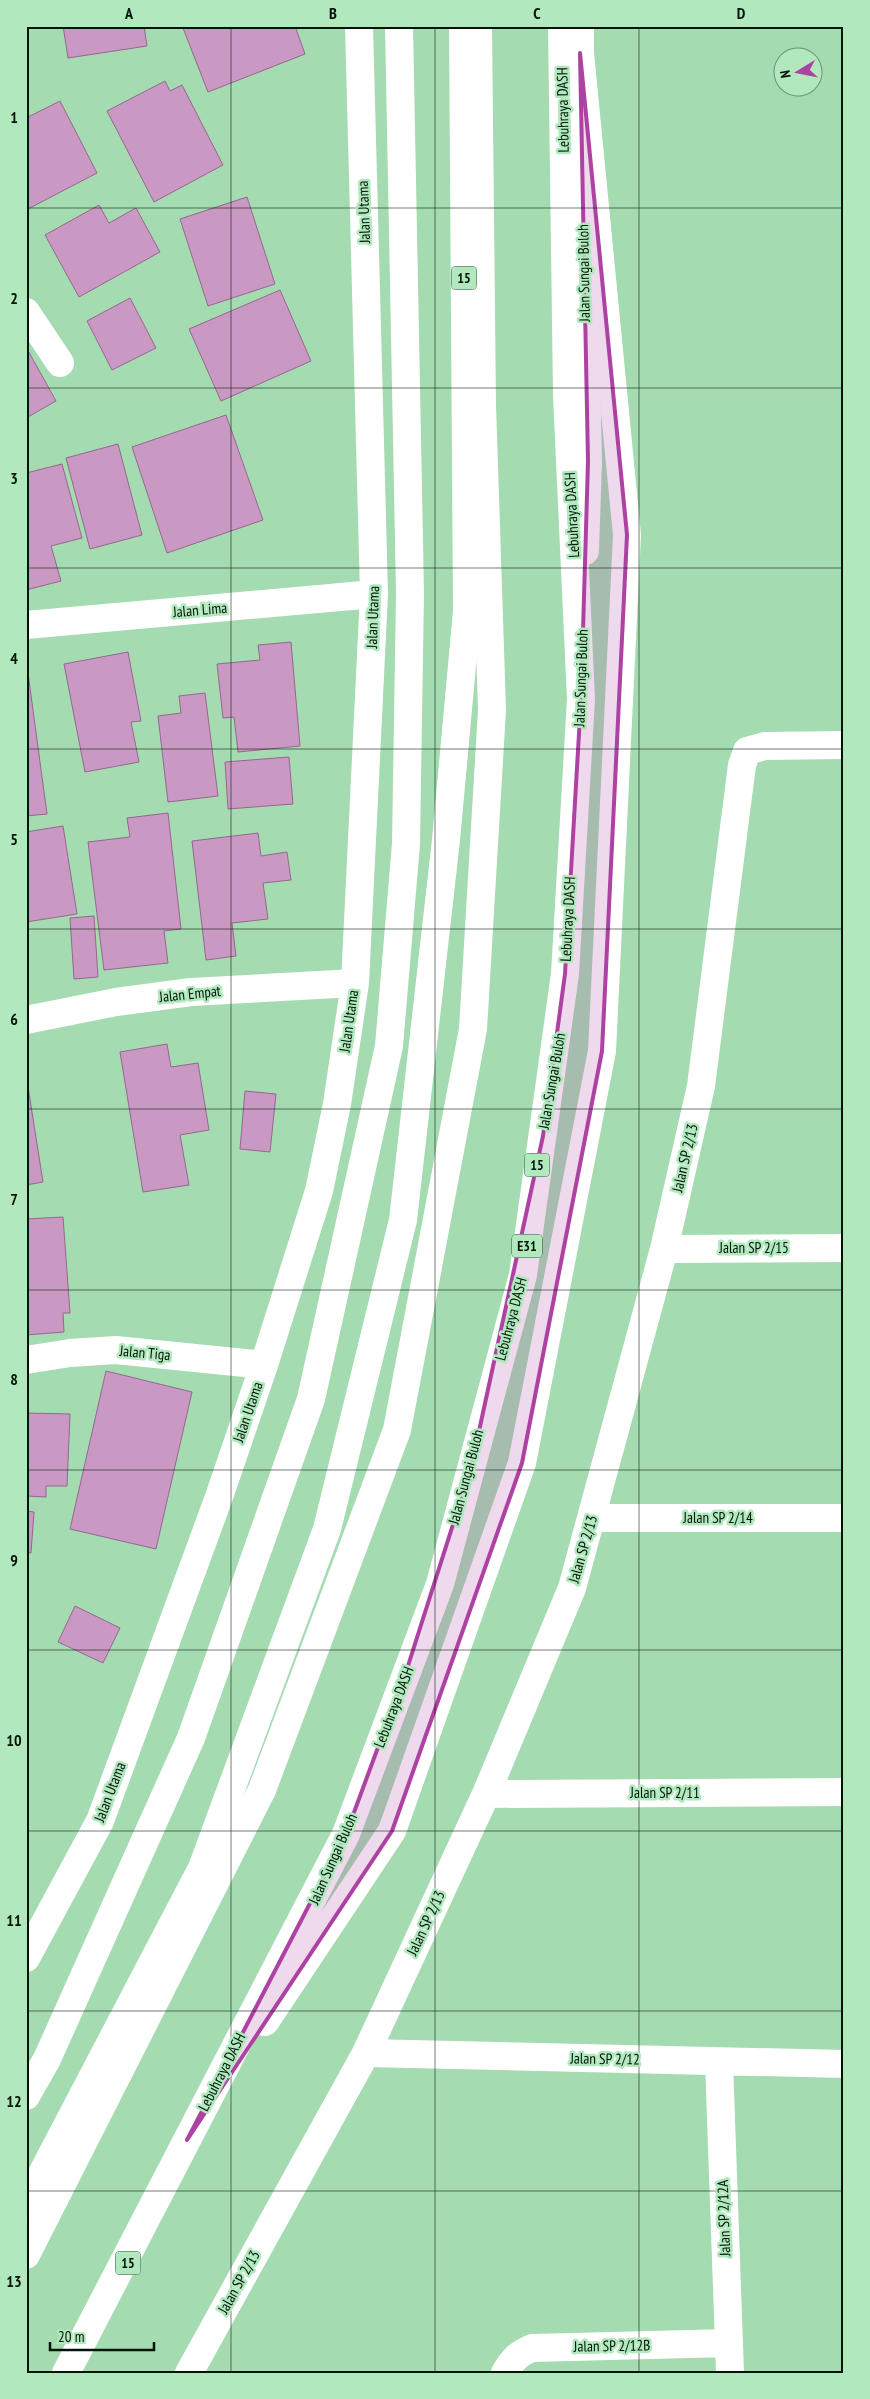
<svg xmlns="http://www.w3.org/2000/svg" width="870" height="2399" font-family="'PT Sans Narrow',sans-serif">
	<rect width="100%" height="100%" fill="#a4dbb1"/>
	<path fill="#ca99c3" stroke="#95678f" d="M63,26H144L147,46L68,58Z
		M187,26H295L305,54L208,92L183,28Z
		M165,81L170,91L182,85L223,165L154,202L107,111Z
		M60,101L97,173L26,210V118Z
		M247,197L275,284L208,306L180,219Z
		M99,205L109,223L136,208L160,252L79,297L45,235Z
		M280,290L311,361L221,401L189,329Z
		M130,298L156,348L112,370L87,321Z
		M26,347L56,401L26,418Z
		M226,415L263,520L167,553L132,447Z
		M118,444L142,535L90,549L66,458Z
		M62,464L82,538L51,546L61,581L26,590V473Z
		M291,642L300,746L238,752L234,717L223,718L217,664L260,660L258,645Z
		M128,652L141,721L131,722L139,762L85,772L64,664Z
		M26,658L47,814L26,816Z
		M205,693L218,796L168,802L158,716L181,713L179,696Z
		M289,757L293,804L228,809L225,762Z
		M168,813L181,929L164,931L168,963L104,970L88,842L130,837L127,818Z
		M63,826L77,914L26,922V832Z
		M258,833L261,856L287,852L291,880L263,883L268,919L232,923L236,956L206,960L192,841Z
		M94,916L98,977L74,979L70,918Z
		M167,1044L171,1067L198,1063L209,1130L180,1135L189,1185L143,1192L120,1052Z
		M26,1074L43,1182L26,1185Z
		M245,1091L276,1094L270,1152L240,1149Z
		M63,1217L70,1313H63L64,1332L26,1335V1219Z
		M106,1371L192,1392L156,1549L70,1529Z
		M26,1413L70,1414L67,1486H46V1497L26,1496Z
		M26,1511L34,1512L31,1553L26,1552Z
		M75,1606L120,1628L103,1663L58,1642Z"/>
	<g fill="none" stroke-linecap="round" stroke-linejoin="round">
		<path stroke="#fff" stroke-width="28" d="M26,312L60,363
			M26,625L374,594
			M26,1020L116,1002L191,992L355,983
			M664,1249L844,1248
			M26,1360L70,1353L116,1350L264,1365
			M592,1518H844
			M486,1794L844,1792
			M26,1958L100,1821L219,1497L264,1365L319,1191L337,1104L355,983L374,594L359,26
			M366,2053L844,2064
			M719,2062L730,2373
			M189,2373L366,2053L486,1794L572,1588L664,1249L701,1086L742,765L747,751L765,746L844,745
			M505,2373C512,2360 518,2354 532,2348L729,2343"/>
		<path stroke="#fff" stroke-width="28" d="M580,26V76
			M582,189L588,461L585,551
			M26,2204L202,1868L327,1529L403,1220L446,840L467,611L463,26"/>
		<path stroke="#fff" stroke-width="28" d="M265,2022L392,1831L522,1463L602,1051L627,535L580,53
			M26,2096L47,2059L191,1738L311,1399L389,1046L406,844L410,593L399,26
			M26,2255L262,1790L397,1430L473,1029L492,710L482,405L478,26
			M66,2373L346,1834L440,1584L523,1275L565,974L581,699L567,396L562,26"/>
	</g>
	<path fill="#ad42a3" fill-opacity="0.2" stroke="#ad42a3" stroke-width="4" stroke-linejoin="round" d="M580,53L627,535L602,1051L522,1463L392,1831L187,2140L346,1834L407,1669L471,1468L543,1136L565,974L581,699L588,461Z"/>
	<path fill="none" stroke="#011406" stroke-width="1" stroke-opacity="0.55" d="M231,26V2373M435,26V2373M639,26V2373M26,208H844M26,388H844M26,568H844M26,749H844M26,929H844M26,1109H844M26,1290H844M26,1470H844M26,1650H844M26,1831H844M26,2011H844M26,2191H844"/>
	<g text-anchor="middle" stroke-width="5" stroke-linejoin="round" paint-order="stroke">
		<g fill="#b1e8be" stroke="#36543d" stroke-width="1">
			<rect x="451.5" y="266.5" width="25" height="23" rx="4"/>
			<rect x="524.5" y="1153.5" width="25" height="23" rx="4"/>
			<rect x="512" y="1234.5" width="30" height="23" rx="4"/>
			<rect x="115.5" y="2251.5" width="25" height="23" rx="4"/>
		</g>
		<g font-size="14" font-weight="bold" fill="#011406">
			<text x="464" y="283">15</text>
			<text x="537" y="1170">15</text>
			<text x="527" y="1251">E31</text>
			<text x="128" y="2268">15</text>
		</g>
		<g font-size="15" fill="#011406" stroke="#b1e8be">
			<text transform="translate(563 110) rotate(-91)" y="5">Lebuhraya DASH</text>
			<text transform="translate(364 212) rotate(-92)" y="5">Jalan Utama</text>
			<text transform="translate(584 273) rotate(-91)" y="5">Jalan Sungai Buloh</text>
			<text transform="translate(572 515) rotate(-93)" y="5">Lebuhraya DASH</text>
			<text transform="translate(200 610) rotate(-5)" y="5">Jalan Lima</text>
			<text transform="translate(373 617) rotate(-88)" y="5">Jalan Utama</text>
			<text transform="translate(581 678) rotate(-88)" y="5">Jalan Sungai Buloh</text>
			<text transform="translate(568 919) rotate(-87)" y="5">Lebuhraya DASH</text>
			<text transform="translate(190 994) rotate(-6)" y="5">Jalan Empat</text>
			<text transform="translate(349 1021) rotate(-82)" y="5">Jalan Utama</text>
			<text transform="translate(552 1081) rotate(-80)" y="5">Jalan Sungai Buloh</text>
			<text transform="translate(685 1158) rotate(-77)" y="5">Jalan SP 2/13</text>
			<text x="754" y="1253">Jalan SP 2/15</text>
			<text transform="translate(511 1319) rotate(-75)" y="5">Lebuhraya DASH</text>
			<text transform="translate(145 1353) rotate(5)" y="5">Jalan Tiga</text>
			<text transform="translate(248 1412) rotate(-71)" y="5">Jalan Utama</text>
			<text transform="translate(466 1477) rotate(-75)" y="5">Jalan Sungai Buloh</text>
			<text x="718" y="1523">Jalan SP 2/14</text>
			<text transform="translate(583 1549) rotate(-74)" y="5">Jalan SP 2/13</text>
			<text transform="translate(394 1707) rotate(-69)" y="5">Lebuhraya DASH</text>
			<text transform="translate(110 1792) rotate(-69)" y="5">Jalan Utama</text>
			<text x="665" y="1798">Jalan SP 2/11</text>
			<text transform="translate(333 1859) rotate(-66)" y="5">Jalan Sungai Buloh</text>
			<text transform="translate(426 1923) rotate(-65)" y="5">Jalan SP 2/13</text>
			<text transform="translate(605 2059) rotate(1)" y="5">Jalan SP 2/12</text>
			<text transform="translate(222 2072) rotate(-63)" y="5">Lebuhraya DASH</text>
			<text transform="translate(724 2218) rotate(-92)" y="5">Jalan SP 2/12A</text>
			<text transform="translate(239 2282) rotate(-61)" y="5">Jalan SP 2/13</text>
			<text transform="translate(612 2346) rotate(-1)" y="5">Jalan SP 2/12B</text>
		</g>
	</g>
	<rect width="870" height="2399" fill="none" stroke="#b1e8be" stroke-width="55"/>
	<g transform="translate(798 72) rotate(260)"><circle r="24" fill="#b1e8be" stroke="#6b9374"/>
	<path d="M0-4L9 19L0 12L-9 19Z" fill="#ad42a3"/>
	<text y="-8" font-size="14" font-weight="bold" text-anchor="middle" fill="#011406">N</text>
	</g>
	<path d="M50 2342v8h104v-8" fill="none" stroke="#011406" stroke-width="2.5"/>
	<text x="58" y="2342" font-size="15" fill="#011406" stroke="#b1e8be" stroke-width="4" paint-order="stroke">20 m</text>
	<rect x="28" y="28" width="814" height="2344" fill="none" stroke="#011406" stroke-width="2"/>
	<g font-size="16" text-anchor="middle" font-weight="bold" fill="#011406">
		<text x="129" y="19">A</text>
		<text x="333" y="19">B</text>
		<text x="537" y="19">C</text>
		<text x="741" y="19">D</text>
		<text x="14" y="123">1</text>
		<text x="14" y="304">2</text>
		<text x="14" y="484">3</text>
		<text x="14" y="664">4</text>
		<text x="14" y="845">5</text>
		<text x="14" y="1025">6</text>
		<text x="14" y="1205">7</text>
		<text x="14" y="1385">8</text>
		<text x="14" y="1566">9</text>
		<text x="14" y="1746">10</text>
		<text x="14" y="1926">11</text>
		<text x="14" y="2107">12</text>
		<text x="14" y="2287">13</text>
	</g>
</svg>
